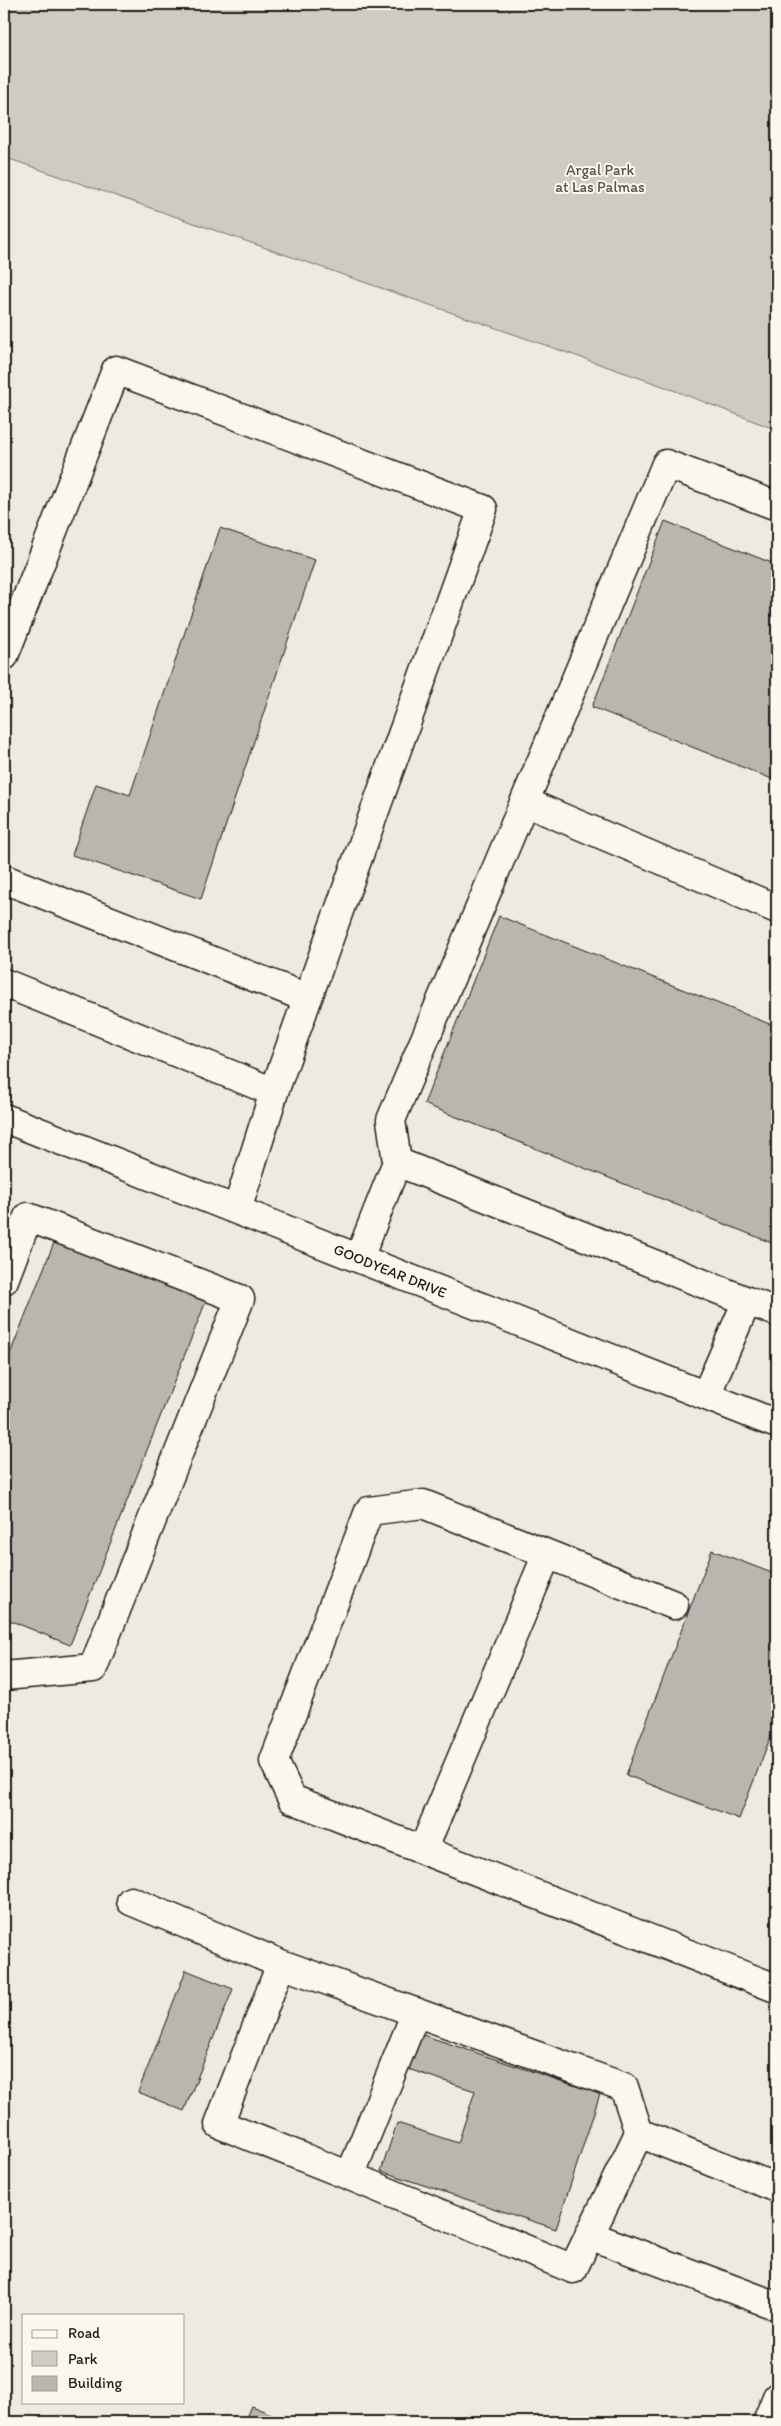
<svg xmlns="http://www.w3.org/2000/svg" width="781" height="2426" font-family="Itim,sans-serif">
	<rect width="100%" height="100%" fill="#eeeadf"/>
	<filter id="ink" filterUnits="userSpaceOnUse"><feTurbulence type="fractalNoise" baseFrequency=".02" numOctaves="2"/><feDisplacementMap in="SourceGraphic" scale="10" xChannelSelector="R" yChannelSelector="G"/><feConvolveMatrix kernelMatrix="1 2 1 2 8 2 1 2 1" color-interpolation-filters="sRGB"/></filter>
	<g filter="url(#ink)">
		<path fill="#ceccc2" stroke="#75746f" d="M4,4H777V430L660,385L4,157Z"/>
		<path fill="#b9b6af" stroke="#1c1c1c" d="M665,521L777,565V781L592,707Z
			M220,528L315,560L201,899L72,855L96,784L130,795Z
			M499,916L777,1027V1245L424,1104Z
			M55,1240L206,1301L70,1645L4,1618V1369Z
			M712,1550L777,1575V1720L739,1819L626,1775Z
			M186,1970L233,1989L184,2111L138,2092Z
			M420,2034L600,2094L556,2229L381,2171L397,2123L458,2143L475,2091L408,2069Z
			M251,2406L292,2422H244Z"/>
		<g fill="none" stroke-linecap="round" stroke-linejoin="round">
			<g stroke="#1c1c1c" stroke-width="31">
				<path id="minor" d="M4,656L116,370L483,509L274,1092
					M525,802L777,909
					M4,879L307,998
					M4,983L274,1092L237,1210
					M4,1118L777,1424
					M397,1162L391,1120L666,464L777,506
					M359,1258L397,1162L747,1301L706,1395
					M4,1280L28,1217L240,1299L93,1668L4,1676
					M747,1301L777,1312
					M674,1605L423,1504L369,1511L274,1761L292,1799L773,1987
					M423,1850L547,1554
					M131,1901L281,1964
					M281,1964L624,2087L639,2133L573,2269L350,2176L219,2124Z
					M639,2133L777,2188
					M350,2176L416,2012
					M589,2235L777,2306"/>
			</g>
			<g stroke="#1c1c1c" stroke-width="31">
				<path id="major" d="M767,2422L777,2397"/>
			</g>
			<use href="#minor" stroke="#fbf7ec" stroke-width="28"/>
			<use href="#major" stroke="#fbf7ec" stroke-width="28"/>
		</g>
	</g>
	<g text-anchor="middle" stroke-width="4" stroke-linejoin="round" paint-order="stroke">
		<g font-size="15" fill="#51514e" stroke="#fbf7ec">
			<text x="600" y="175">Argal Park<tspan x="600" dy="17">at Las Palmas</tspan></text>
		</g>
		<g font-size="15" fill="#1c1c1c" stroke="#fbf7ec">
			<text transform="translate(390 1271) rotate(22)" y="5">GOODYEAR DRIVE</text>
		</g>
	</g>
	<rect width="781" height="2426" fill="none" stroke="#fbf7ec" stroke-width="20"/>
	<rect x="10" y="10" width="761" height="2406" fill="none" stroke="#1c1c1c" stroke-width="2" filter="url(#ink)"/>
	<rect x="22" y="2314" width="162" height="90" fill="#fbf7ec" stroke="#a29f99"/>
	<rect x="32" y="2330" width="25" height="8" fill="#fbf7ec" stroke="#a29f99"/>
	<text x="68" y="2338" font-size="15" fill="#1c1c1c">Road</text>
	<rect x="32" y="2351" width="25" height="15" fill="#ceccc2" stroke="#a29f99"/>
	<text x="68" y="2364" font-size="15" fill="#1c1c1c">Park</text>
	<rect x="32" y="2376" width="25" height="15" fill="#b9b6af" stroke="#a29f99"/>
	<text x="68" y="2388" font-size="15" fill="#1c1c1c">Building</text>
</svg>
